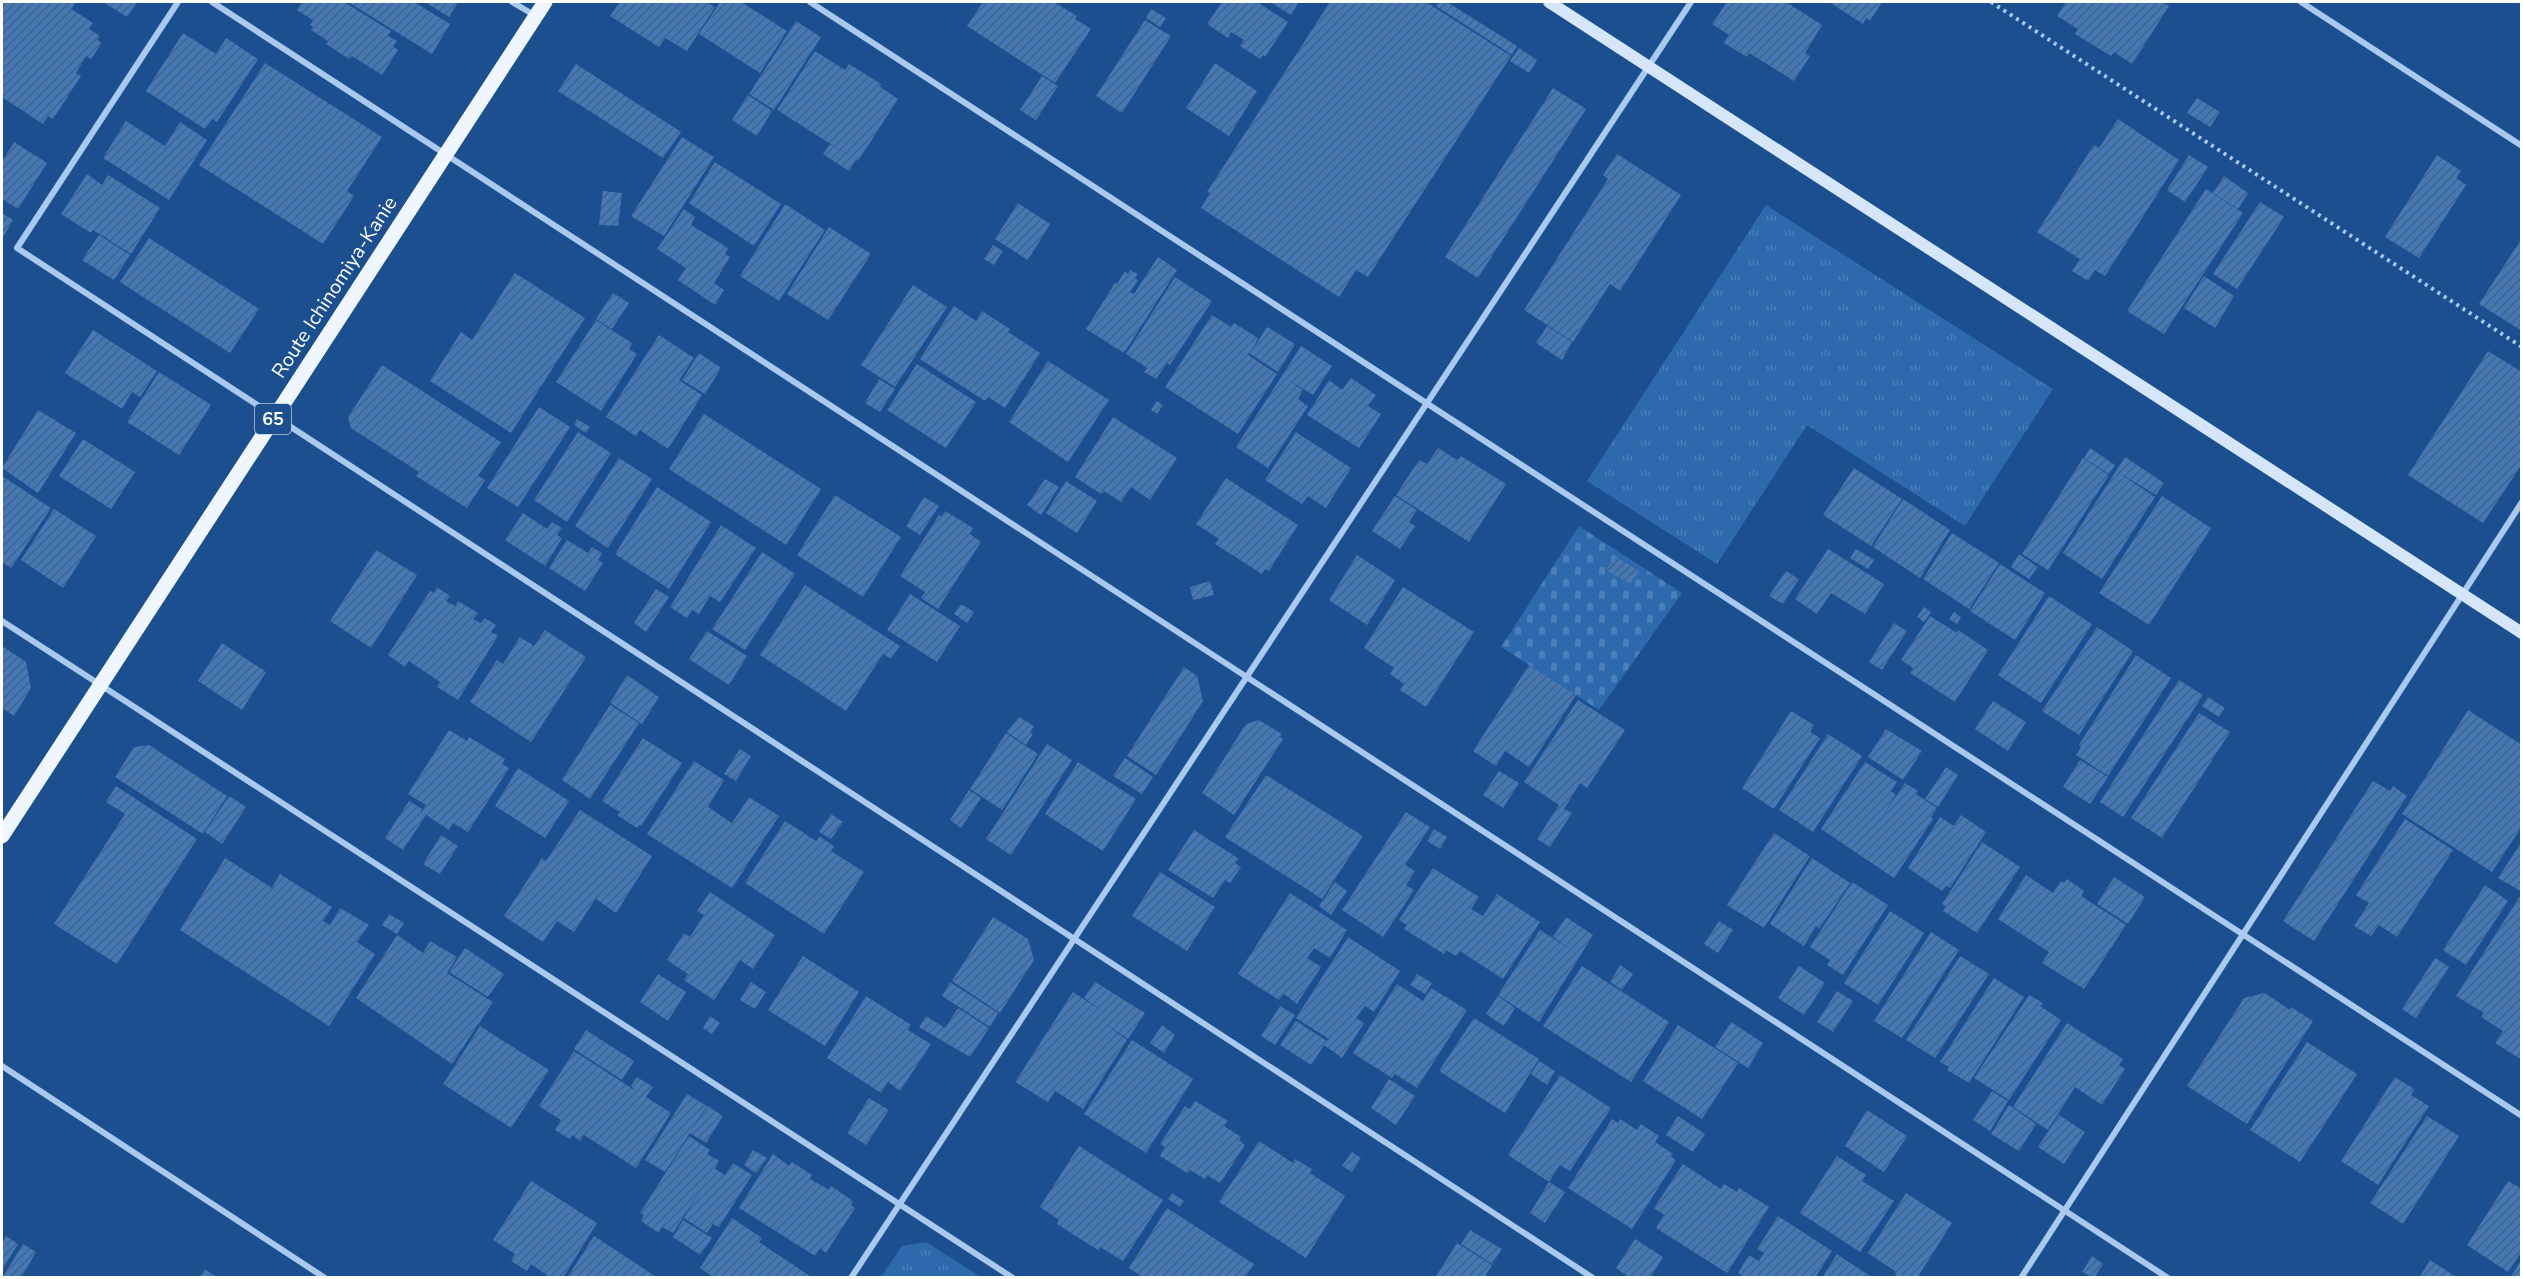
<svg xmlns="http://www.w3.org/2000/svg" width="2523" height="1279" font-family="'Nunito Sans',sans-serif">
	<defs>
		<pattern id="cemetery-stones" width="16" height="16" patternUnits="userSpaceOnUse" patternTransform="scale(1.5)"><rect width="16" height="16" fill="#2e69ad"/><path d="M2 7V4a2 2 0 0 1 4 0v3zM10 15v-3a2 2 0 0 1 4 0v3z" fill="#4d80b9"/></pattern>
		<pattern id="park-tufts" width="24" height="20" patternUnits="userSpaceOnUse" patternTransform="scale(1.5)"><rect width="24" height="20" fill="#2e69ad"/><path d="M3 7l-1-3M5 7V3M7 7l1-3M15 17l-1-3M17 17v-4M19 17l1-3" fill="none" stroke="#4d80b9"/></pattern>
		<pattern id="building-hatch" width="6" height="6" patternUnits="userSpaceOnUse" patternTransform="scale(1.5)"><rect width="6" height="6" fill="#4478b7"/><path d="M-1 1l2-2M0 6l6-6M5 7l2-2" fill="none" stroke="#486282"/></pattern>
	</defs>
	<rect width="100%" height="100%" fill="#1b4f8f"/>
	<path fill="url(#cemetery-stones)" d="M1579,526L1682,593L1599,710L1501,647Z"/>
	<path fill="url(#park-tufts)" d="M1766,205L2053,389L1965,526L1807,425L1717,564L1587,481Z
		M926,1242L981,1277H881L902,1246Z"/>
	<path fill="url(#building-hatch)" d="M2,2H76L71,9L93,23L89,29L100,36L97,40L102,43L91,59L86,56L76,73L81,76L53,119L48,116L43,124L2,97Z
		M103,2H137L127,17Z
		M302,2H344L391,31L388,36L397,41L393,46L398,50L382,75L352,56L349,59L326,44L328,41L311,30L313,27L310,25L313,20L297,10Z
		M348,2H414L450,24L432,54Z
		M425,2H458L449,17Z
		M620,2H706L715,7L687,51L665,38L659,47L610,16Z
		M720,2H741L787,31L760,73L699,34Z
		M983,2H1054L1077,16L1075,19L1091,29L1055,83L967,26Z
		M1222,2H1257L1288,22L1265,57L1263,55L1260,59L1240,46L1244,40L1231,32L1228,38L1207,24Z
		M1270,2H1299L1291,15Z
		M1330,2H1426L1511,56L1368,277L1356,270L1339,297L1201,208L1210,193L1207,192Z
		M1439,2H1447L1517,46L1512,55L1436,6Z
		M1727,2H1786L1822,25L1805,53L1810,56L1794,81L1749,53L1747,57L1724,43L1729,35L1712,24Z
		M1829,2H1882L1870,21L1866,18L1863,24Z
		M2066,2H2163L2169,6L2132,64L2114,52L2111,56L2075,34L2078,29L2057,16Z
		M1151,9L1166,18L1160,27L1146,18Z
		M1145,20L1171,36L1122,113L1096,96Z
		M796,21L821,37L774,110L749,94Z
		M183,33L216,54L226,38L258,59L217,122L212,119L205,129L146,91Z
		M1519,48L1537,60L1529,73L1510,61Z
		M815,51L845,70L849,64L881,84L879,86L898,99L858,161L856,160L849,171L823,154L830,144L853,158L777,110Z
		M265,63L382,137L347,191L354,196L323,244L199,165Z
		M1215,63L1257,91L1229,136L1186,108Z
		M576,64L681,132L663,158L558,91Z
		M1042,76L1058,86L1036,120L1020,110Z
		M1553,88L1586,109L1478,278L1445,257Z
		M748,95L772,111L757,136L732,120Z
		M2197,98L2220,112L2210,127L2187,113Z
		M2118,119L2179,160L2105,276L2095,270L2088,281L2072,271L2080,259L2037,232L2094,145L2099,148Z
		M126,121L165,146L180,122L207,140L169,200L103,158Z
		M682,137L714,157L664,236L631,216Z
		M14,142L47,163L18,209L2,199V162Z
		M1617,154L1681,195L1620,291L1610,284L1573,342L1524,310L1608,179L1603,175Z
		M2189,155L2208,167L2185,202L2167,190Z
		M2437,155L2461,171L2456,178L2466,185L2419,258L2385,237Z
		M715,162L781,204L754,246L689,203Z
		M87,174L102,185L108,175L160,208L131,254L93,230L91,233L61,214Z
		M2224,176L2248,193L2238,209L2213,193Z
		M2206,189L2243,213L2164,334L2127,311Z
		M603,191L622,193L618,226L599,225Z
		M2260,202L2284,217L2237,289L2213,274Z
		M1018,203L1050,224L1028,260L995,239Z
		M785,204L825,230L779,301L740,276Z
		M684,209L695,217L691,225L728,248L725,254L730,257L714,283L724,290L715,305L678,280L686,268L657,249Z
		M2,213L13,220L2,239Z
		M829,227L871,254L828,320L787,294Z
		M99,235L130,255L114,280L82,260Z
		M149,238L259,309L230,353L120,282Z
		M2522,238V331L2479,304Z
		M993,245L1003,251L994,265L984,259Z
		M1158,257L1177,270L1124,353L1086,329L1115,283L1117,284L1125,271L1128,274L1130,270L1138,274L1135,278L1138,280L1130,292L1134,294Z
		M515,273L585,318L511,433L430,381L461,332L472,340Z
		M2204,276L2234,296L2215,328L2184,308Z
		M1175,277L1212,301L1170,365L1167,363L1156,379L1144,372L1147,368L1126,354Z
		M913,285L947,307L895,387L861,365Z
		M613,293L629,303L612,329L596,319Z
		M954,306L976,321L982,311L1010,329L1008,332L1040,353L1005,408L988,397L985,401L920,359Z
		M1212,315L1231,327L1234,323L1258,338L1253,349L1267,327L1295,344L1278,372L1249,353L1248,355L1277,374L1238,434L1165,387Z
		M596,320L632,343L629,349L637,354L601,411L556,382Z
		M1547,326L1572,342L1562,360L1536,343Z
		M93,330L157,371L140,397L132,392L122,409L65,373Z
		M659,335L694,358L679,380L702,395L668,449L640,430L636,436L606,417Z
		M1301,346L1332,366L1313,395L1287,379L1303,390L1298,399L1308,406L1268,468L1236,447Z
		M2488,351L2522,372V422L2517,421L2522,424V464L2483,523L2408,475Z
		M699,353L721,368L705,394L682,380Z
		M1048,361L1109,400L1068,462L1009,422Z
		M917,364L976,402L946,448L887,410Z
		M382,365L501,442L478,476L485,480L467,508L416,476L419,472L351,428L348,417Z
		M159,372L211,405L179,455L127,422Z
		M1351,378L1376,395L1368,406L1381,414L1359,448L1307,415L1329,380L1342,390Z
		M879,379L895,389L880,412L865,403Z
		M1157,401L1163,405L1157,414L1151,410Z
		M539,407L570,427L518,507L487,488Z
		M38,410L76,433L38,493L2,468Z
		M704,414L821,489L786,545L669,469Z
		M1113,417L1177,458L1150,500L1131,487L1121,502L1104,491L1101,494L1075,477Z
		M577,419L590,427L586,433L574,425Z
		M578,432L611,453L567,522L534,500Z
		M1296,432L1351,468L1326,508L1308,496L1302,504L1265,480Z
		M83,439L135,472L111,509L59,476Z
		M1438,448L1457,460L1461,456L1506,484L1469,542L1396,495L1419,460L1427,464Z
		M2090,448L2115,465L2109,474L2084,458Z
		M2125,457L2164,483L2156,495L2116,471Z
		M619,458L652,479L608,548L575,526Z
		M2083,458L2109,475L2048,570L2022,554Z
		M1854,468L1902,499L1871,546L1823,515Z
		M2116,471L2155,497L2102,579L2063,553Z
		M2,476L51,508L11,568L2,562Z
		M1226,478L1298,525L1269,571L1265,569L1262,574L1215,544L1219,539L1196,524Z
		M1045,479L1059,487L1041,515L1027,505Z
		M1066,481L1097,501L1077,533L1046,513Z
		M657,487L711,522L669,589L615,554Z
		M835,495L901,537L863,597L797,555Z
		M1395,496L1417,510L1409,522L1415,526L1400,549L1372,531Z
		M2162,496L2211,528L2149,625L2099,593Z
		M924,497L939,506L920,535L906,526Z
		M1903,499L1950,530L1920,578L1873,547Z
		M54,509L96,536L63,588L21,560Z
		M945,511L973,528L970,534L981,542L938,609L921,598L925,592L900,576L939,515L942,516Z
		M523,513L547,529L552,522L562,528L557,535L562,538L545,566L505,540Z
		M721,525L756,548L720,602L710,596L699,614L692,610L687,618L670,607Z
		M1952,533L1999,563L1969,609L1923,579Z
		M567,540L588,553L592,547L602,553L598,560L603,563L585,591L549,568Z
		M1828,549L1884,584L1865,614L1831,593L1817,614L1795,599Z
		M1856,549L1874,560L1868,569L1850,558Z
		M376,550L417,575L371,648L330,621Z
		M762,552L795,574L745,650L712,629Z
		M2019,554L2038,567L2029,579L2011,567Z
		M1357,555L1395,580L1367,625L1329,600Z
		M1615,556L1639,571L1630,584L1606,570Z
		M2000,564L2045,593L2015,640L1970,611Z
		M1786,571L1799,579L1783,604L1769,596Z
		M1210,581L1214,595L1193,600L1190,587Z
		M805,585L900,646L891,659L883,654L846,711L760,655Z
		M437,587L450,596L446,601L455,606L458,601L478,613L473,619L481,623L485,618L496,625L491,632L498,636L458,700L437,687L440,682L409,661L405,667L388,655L430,591L434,593Z
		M1403,587L1474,632L1426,707L1400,690L1404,684L1390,674L1394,668L1364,648Z
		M656,589L669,597L646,632L634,623Z
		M910,594L960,626L937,662L887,630Z
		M2049,596L2092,624L2041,703L1998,675Z
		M961,604L974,612L967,623L954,614Z
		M1924,607L1931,612L1924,622L1917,617Z
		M1954,612L1961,617L1957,624L1949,619Z
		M1930,616L1957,633L1958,630L1988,650L1955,702L1910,673L1913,668L1901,660Z
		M1894,623L1907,631L1882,670L1869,662Z
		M2097,627L2133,651L2079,735L2042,711Z
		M545,630L586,657L531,742L470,702L497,660L503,664L520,637L534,646Z
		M707,631L747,656L729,685L689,659Z
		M222,643L266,672L242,710L198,681Z
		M2,646L26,662L31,688L14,716L2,708Z
		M2136,655L2171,678L2108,776L2076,755L2081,747L2079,745Z
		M1529,665L1576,695L1529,767L1505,751L1496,766L1473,751Z
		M1184,667L1197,676L1203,701L1156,775L1127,756Z
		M627,675L659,697L642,724L610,703Z
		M2179,680L2203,695L2123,817L2100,802Z
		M2208,697L2225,708L2219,717L2202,706Z
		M1578,700L1625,730L1587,788L1580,783L1564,809L1572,813L1550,847L1537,839L1559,805L1524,782Z
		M1993,701L2026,722L2008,751L1975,729Z
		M610,705L639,723L590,799L562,780Z
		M2468,710L2522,745V826L2492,872L2402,814Z
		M1791,711L1814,725L1810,732L1820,738L1774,809L1742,788Z
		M2199,713L2230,732L2162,838L2131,818Z
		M1019,717L1034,726L1030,732L1033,734L1026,745L1007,732Z
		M1259,720L1282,734L1280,737L1283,739L1234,815L1202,793L1246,724Z
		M1886,729L1922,751L1903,780L1868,757Z
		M449,730L467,741L469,737L505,759L502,764L509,768L468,832L453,823L449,830L426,815L403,850L385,838L409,801L422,809L421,813L426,805L408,794Z
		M1006,733L1038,754L1002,810L970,789Z
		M1828,734L1862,756L1813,832L1779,810Z
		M643,738L682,763L641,826L639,825L637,828L617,815L620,812L602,801Z
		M1047,744L1072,760L1011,855L986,839Z
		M149,745L227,796L203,834L115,777L134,747Z
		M740,749L751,756L736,781L724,774Z
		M1125,758L1153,777L1142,794L1113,776Z
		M2080,760L2108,777L2090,804L2063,787Z
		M694,761L724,780L708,807L732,823L749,797L779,816L732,888L647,834Z
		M1078,762L1136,799L1103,851L1045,814Z
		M1865,762L1897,782L1891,791L1896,795L1876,826L1905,783L1918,791L1916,794L1937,808L1931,817L1933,819L1894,878L1821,829Z
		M1946,767L1958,775L1938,807L1925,799Z
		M518,768L569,801L545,838L495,806Z
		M1499,771L1519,783L1503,808L1483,795Z
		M1266,775L1363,836L1322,899L1225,837Z
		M2373,781L2390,791L2393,786L2407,796L2314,941L2283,921Z
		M116,786L197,839L117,964L54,924L125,814L106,802Z
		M969,790L981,798L961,828L950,820Z
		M229,796L246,807L222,844L205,832Z
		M580,810L652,856L616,913L596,899L599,893L574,932L557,921L543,942L504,916L542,858L546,861Z
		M1406,812L1430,827L1405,865L1415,871L1406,885L1414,890L1383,937L1342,910Z
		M831,814L843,822L831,839L819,832Z
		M1961,815L1986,832L1950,888L1946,886L1942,891L1908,868L1940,817L1954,826Z
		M2405,819L2453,850L2397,937L2379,925L2371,936L2354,926L2369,903L2356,895Z
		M785,821L816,841L819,836L834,846L831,851L864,872L824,934L745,883Z
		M1434,829L1447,837L1440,849L1427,841Z
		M1194,830L1239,859L1235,863L1241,867L1230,883L1225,880L1213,898L1168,870Z
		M1774,833L1810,856L1764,928L1727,905Z
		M441,835L458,846L440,874L423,864Z
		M2522,841V892L2498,878Z
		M1982,842L2020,867L1977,933L1943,911L1946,906L1942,904Z
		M225,858L272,888L280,874L332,907L323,921L330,925L340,908L369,925L357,942L375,954L329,1026L180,930Z
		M1812,858L1850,883L1819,929L1816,926L1804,946L1770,924Z
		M1433,868L1479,897L1471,909L1483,916L1497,894L1540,922L1503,979L1460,951L1456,956L1446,950L1444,954L1404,929L1407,925L1399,920Z
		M1160,872L1215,907L1187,951L1132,916Z
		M2026,875L2053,893L2061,881L2064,883L2067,879L2084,891L2081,896L2126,925L2084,989L2042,963L2049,952L1998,919Z
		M2114,877L2145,897L2128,924L2097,904Z
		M1335,882L1347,891L1331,915L1319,906Z
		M1852,882L1888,905L1843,975L1827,965L1830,960L1810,947Z
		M2485,885L2508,901L2466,965L2443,950Z
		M710,892L775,935L753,969L740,960L714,1000L684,980L688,974L667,960L684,933L690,937L704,915L697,911Z
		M1290,893L1347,930L1330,958L1314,948L1307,958L1321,967L1297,1004L1284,994L1279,1000L1238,974Z
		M2520,896L2522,897V1060L2495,1043L2503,1031L2481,1017L2484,1013L2456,996Z
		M1890,911L1924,933L1878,1005L1844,983Z
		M389,914L404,923L397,934L382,925Z
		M993,917L1028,939L1034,960L1000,1013L952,981Z
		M1566,917L1593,935L1539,1022L1498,995L1540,930L1571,950L1553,937Z
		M1719,921L1733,930L1718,953L1704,944Z
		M1931,932L1959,950L1902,1038L1874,1021Z
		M397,935L423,953L430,941L457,957L447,973L493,1002L452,1064L356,998Z
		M1348,937L1400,971L1374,1012L1365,1006L1356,1018L1364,1023L1342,1058L1324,1045L1311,1065L1280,1045L1296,1021L1327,1041L1329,1039L1296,1018Z
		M465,948L504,974L488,997L449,972Z
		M803,956L859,992L825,1046L768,1010Z
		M1960,956L1989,974L1935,1058L1906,1040Z
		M2435,958L2449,967L2416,1018L2402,1009Z
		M1620,965L1633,974L1622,990L1610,982Z
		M1582,966L1669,1022L1631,1082L1543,1026Z
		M1799,966L1825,983L1804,1015L1778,998Z
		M658,974L686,992L668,1021L640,1002Z
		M1417,974L1432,983L1425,994L1410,985Z
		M1994,978L2024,997L1969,1083L1947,1070L1949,1067L1940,1062Z
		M751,982L766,992L755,1009L740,1000Z
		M950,982L998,1013L990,1027L942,996Z
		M1095,982L1145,1013L1128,1039L1101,1021L1127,1040L1083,1109L1055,1091L1048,1102L1015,1082L1073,992L1106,1014L1084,998Z
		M1397,984L1423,1001L1431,988L1467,1010L1417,1088L1395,1074L1392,1078L1353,1053Z
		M1837,991L1853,1001L1833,1032L1817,1022Z
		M2265,993L2290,1010L2291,1007L2313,1021L2247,1124L2187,1086L2244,998Z
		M2029,995L2043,1003L2040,1006L2061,1020L2009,1100L1974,1078Z
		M866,996L911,1025L908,1030L931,1044L900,1091L888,1082L881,1093L827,1058Z
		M1498,996L1515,1008L1504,1026L1486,1014Z
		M1280,1006L1295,1015L1275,1045L1261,1036Z
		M958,1008L989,1028L970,1057L919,1027L926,1016L945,1028Z
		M710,1016L720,1023L712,1034L703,1028Z
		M1474,1018L1539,1059L1505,1113L1439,1071Z
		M1731,1022L1763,1043L1748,1068L1715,1047Z
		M2067,1023L2123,1059L2119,1065L2125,1069L2102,1105L2075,1087L2048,1130L2013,1107Z
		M1162,1025L1175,1035L1164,1053L1150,1043Z
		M1678,1025L1738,1063L1702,1119L1643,1081Z
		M480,1026L549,1070L511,1128L443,1084Z
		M586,1030L634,1061L622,1080L574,1049Z
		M1132,1040L1193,1079L1146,1153L1084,1114Z
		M2307,1042L2357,1074L2300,1162L2250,1130Z
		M574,1051L636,1091L631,1086L637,1077L653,1087L646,1097L671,1113L636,1168L584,1135L580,1141L572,1135L570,1139L555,1130L561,1120L539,1106Z
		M1539,1061L1555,1071L1547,1085L1531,1074Z
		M1560,1075L1611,1108L1570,1171L1560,1165L1549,1182L1508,1155Z
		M2395,1077L2414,1089L2411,1095L2429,1106L2378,1185L2341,1161Z
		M1389,1079L1415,1096L1396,1125L1371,1108Z
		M1992,1091L2008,1101L1990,1131L1973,1120Z
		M687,1094L707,1106L665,1172L645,1160Z
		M869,1098L889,1110L866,1145L847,1133Z
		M1195,1101L1228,1121L1224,1126L1241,1137L1239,1140L1245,1145L1220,1183L1207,1175L1205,1179L1190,1170L1187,1173L1160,1156L1165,1147L1160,1144L1185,1106L1190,1109Z
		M2009,1105L2036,1124L2019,1151L1991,1134Z
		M708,1106L723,1116L706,1143L690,1133Z
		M1867,1110L1907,1136L1884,1172L1845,1146Z
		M2059,1115L2085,1132L2064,1164L2038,1147Z
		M1678,1116L1705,1134L1693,1152L1666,1135Z
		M2427,1116L2459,1136L2403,1224L2370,1203Z
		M1612,1119L1618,1123L1620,1119L1637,1130L1641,1124L1659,1136L1655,1142L1673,1154L1671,1157L1676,1160L1632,1229L1568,1188Z
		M689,1136L710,1150L707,1154L719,1161L715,1169L725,1175L733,1163L752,1175L719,1227L713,1224L707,1233L684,1218L702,1188L673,1233L662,1227L659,1233L641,1221L644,1215L640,1213Z
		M1259,1141L1293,1163L1295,1159L1312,1169L1310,1173L1345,1196L1306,1258L1219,1202Z
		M1079,1146L1163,1200L1123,1261L1100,1247L1098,1250L1057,1224L1059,1220L1040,1207Z
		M753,1150L767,1158L756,1173L744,1165Z
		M1352,1152L1361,1158L1352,1172L1342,1166Z
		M773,1154L789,1166L792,1162L812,1175L810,1179L829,1190L831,1186L853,1201L851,1205L855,1208L826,1253L820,1248L815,1256L739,1208Z
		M1837,1156L1866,1175L1862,1181L1894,1201L1860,1252L1800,1213Z
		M1683,1164L1721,1189L1724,1184L1737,1192L1739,1188L1769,1207L1727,1273L1656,1228L1664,1215L1654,1208Z
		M531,1181L597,1223L563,1278H551L531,1264L527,1271L511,1261L515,1254L493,1240Z
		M2508,1181L2522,1189V1251L2508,1272L2467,1245Z
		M1549,1182L1565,1192L1545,1223L1530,1213Z
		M1172,1193L1184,1201L1180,1207L1168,1199Z
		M1906,1193L1952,1223L1917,1278H1899L1895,1274L1896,1272L1868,1253Z
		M1167,1208L1254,1264L1245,1278H1144L1129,1268Z
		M1778,1216L1832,1251L1815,1278H1746L1738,1273L1749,1255L1759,1261L1764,1253L1757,1249Z
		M732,1218L762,1238L759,1242L813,1278H715L700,1268Z
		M683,1220L712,1238L700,1255L673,1237Z
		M1470,1230L1502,1249L1492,1264L1461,1244Z
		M6,1236L18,1244L2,1270V1244Z
		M594,1236L658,1278H567Z
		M1635,1239L1663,1257L1650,1278H1630L1616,1268Z
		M1457,1243L1492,1265L1484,1278H1435Z
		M23,1244L36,1252L21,1278H2Z
		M1837,1254L1873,1278H1822Z
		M2092,1256L2103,1264L2094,1278L2082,1272Z
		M2522,1259V1278H2510Z
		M2430,1260L2458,1278H2419Z
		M205,1269L218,1278H199Z"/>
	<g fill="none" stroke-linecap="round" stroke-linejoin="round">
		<path stroke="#a9c9ee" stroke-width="4" stroke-dasharray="3 4.5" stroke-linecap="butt" d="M1991,2L2522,347"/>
		<path stroke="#a9c9ee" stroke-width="6" d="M178,2L17,248L1593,1278
			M212,2L2168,1278
			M512,2L534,15
			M810,2L2522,1116
			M2301,2L2522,146
			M2,621L1013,1278
			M2,1066L325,1278
			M851,1278L1691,2
			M2021,1278L2522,502"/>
		<path stroke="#d6e6fa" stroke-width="12" d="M1549,2L2522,633"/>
		<path stroke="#f0f6ff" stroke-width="15" d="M2,836L545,2"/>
	</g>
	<g text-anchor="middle" stroke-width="5" stroke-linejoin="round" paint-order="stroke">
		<rect fill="#1b4f8f" stroke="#bbcadd" stroke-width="1.5" x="255" y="404" width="36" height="30" rx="4.5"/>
		<g font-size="18" font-weight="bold" fill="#fff">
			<text x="273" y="425">65</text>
		</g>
		<g font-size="20" fill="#fff" stroke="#1b4f8f">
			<text transform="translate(334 287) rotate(-57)" y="7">Route Ichinomiya-Kanie</text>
		</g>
	</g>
	<rect width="2523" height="1279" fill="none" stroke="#ffffff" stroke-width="6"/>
</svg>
